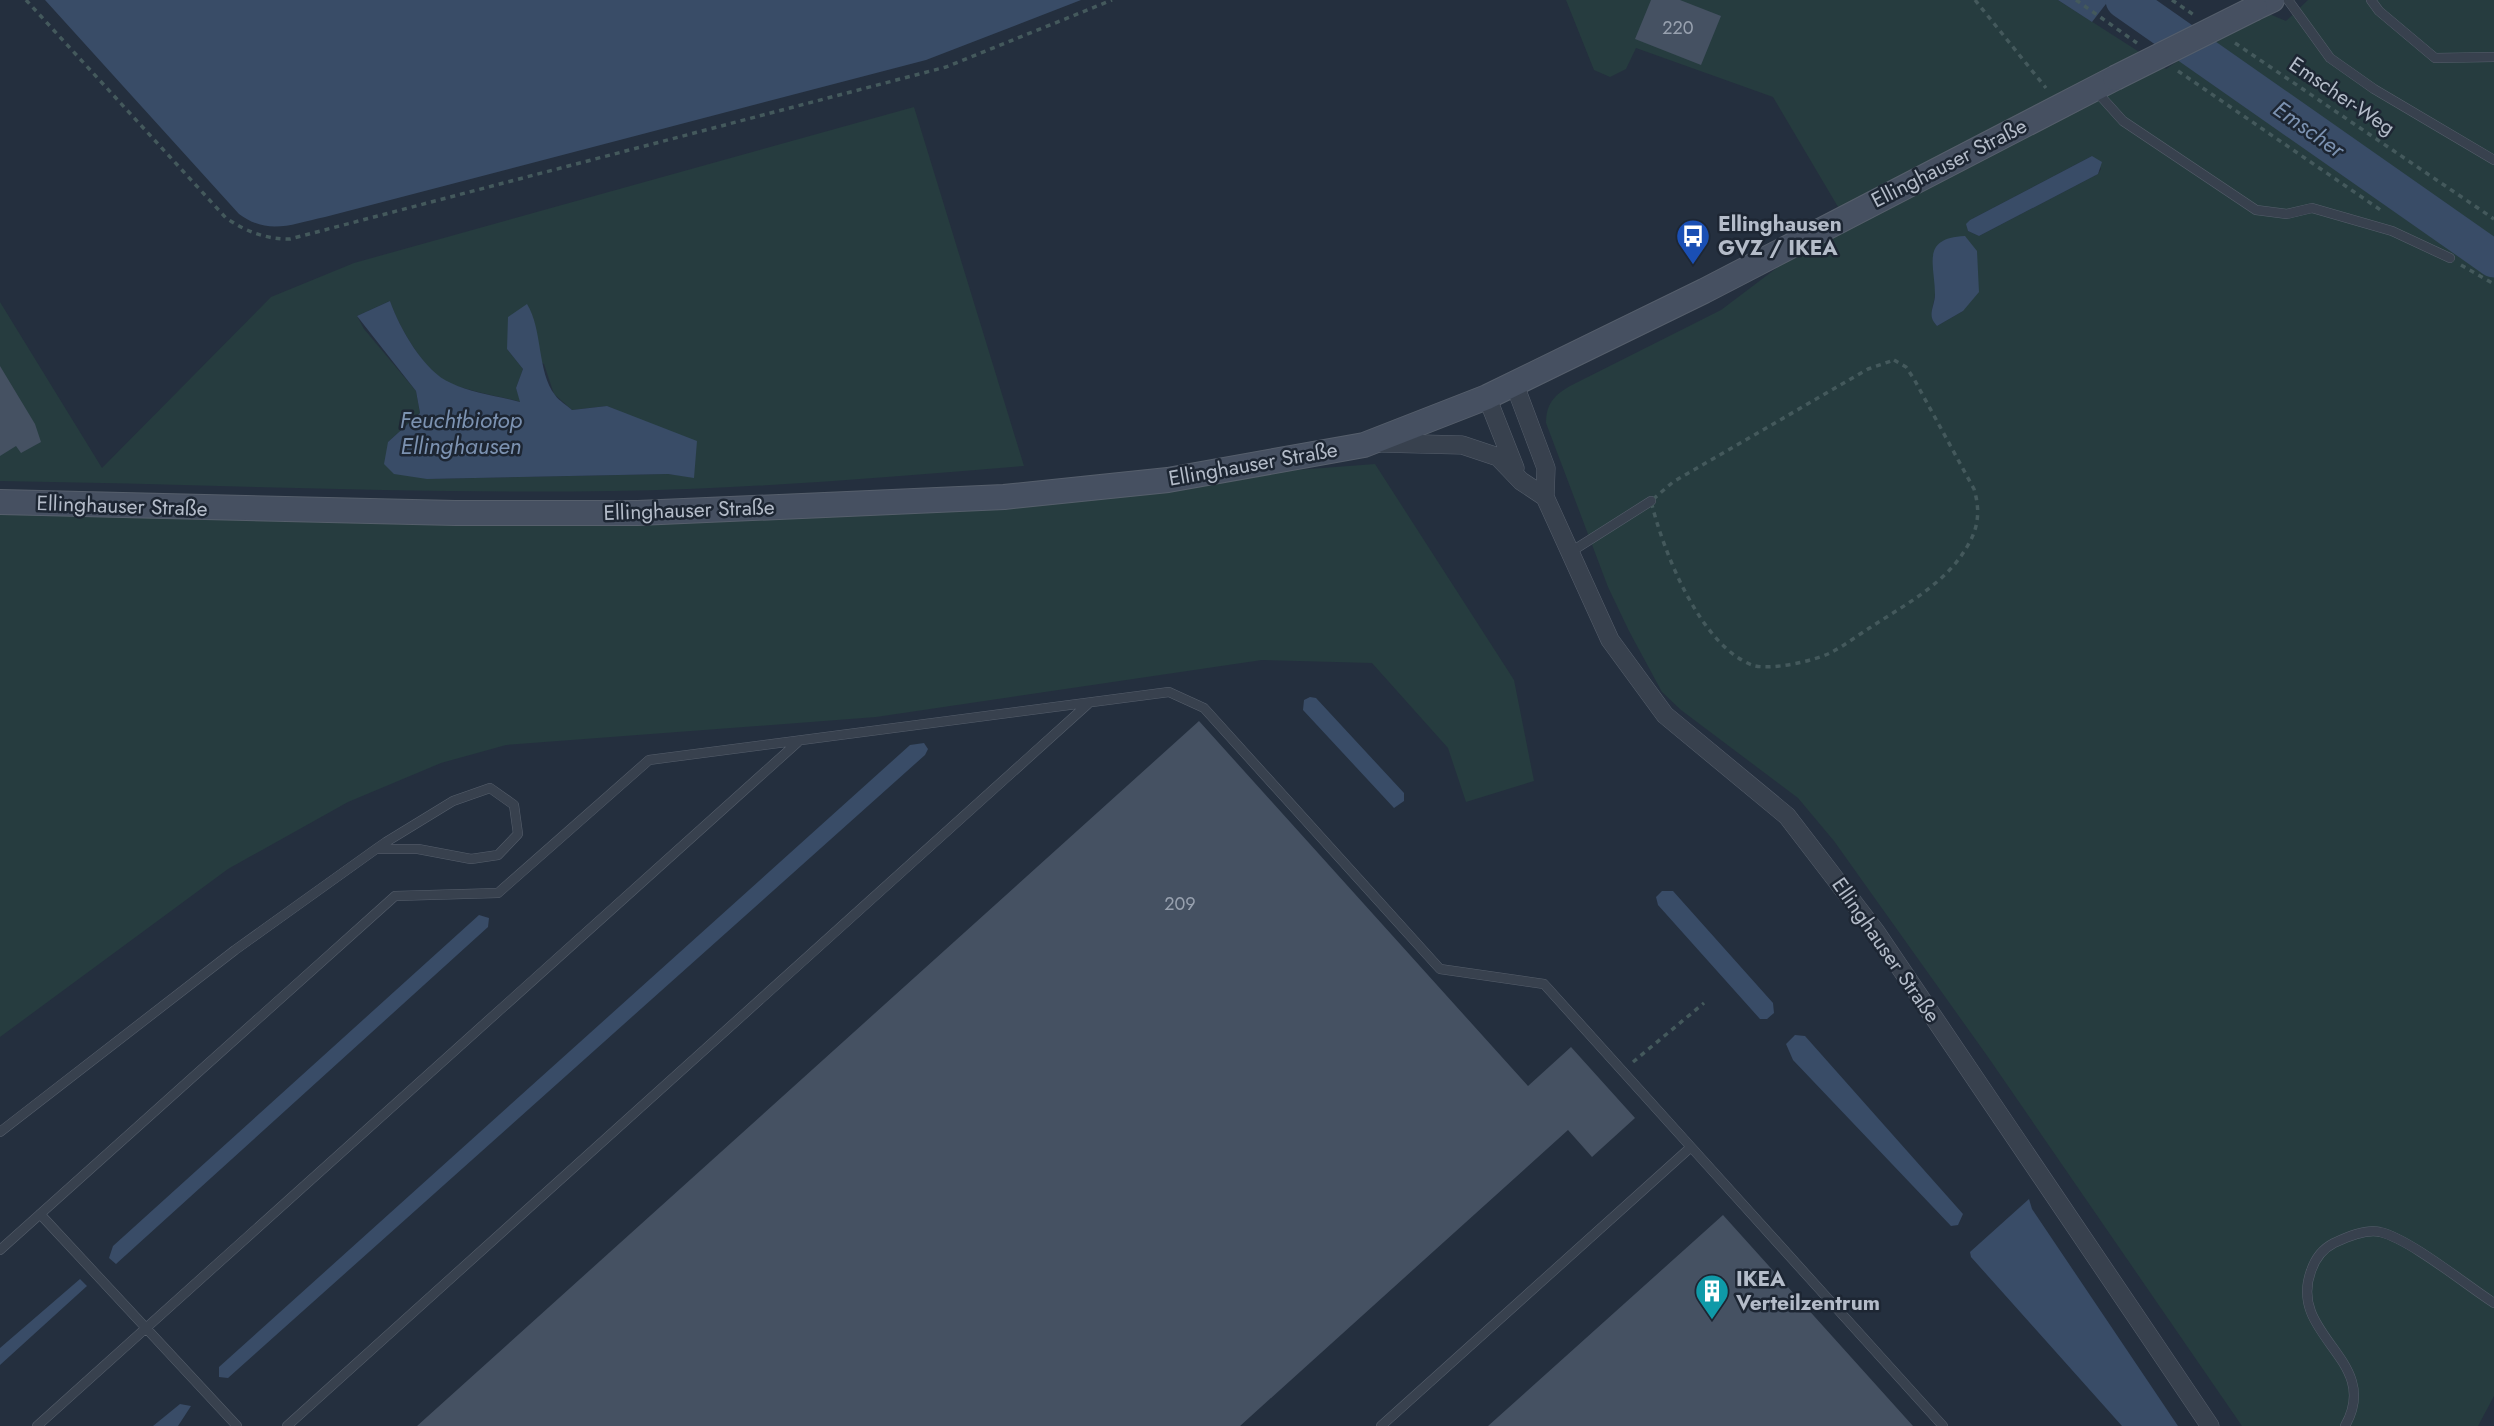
<svg xmlns="http://www.w3.org/2000/svg" width="2494" height="1426" font-family="Jost,sans-serif">
	<rect width="100%" height="100%" fill="#242f3e"/>
	<path fill="#263c3f" fill-rule="evenodd" d="M1566,0H2058L2166,69L2255,8L2286,21L2308,0H2494V1396L2478,1426H2242L1988,1057L1834,841L1798,798L1681,710L1662,692L1629,631L1608,587L1546,423C1546,404 1554,395 1570,386L1721,310L1844,217L1773,97L1636,48L1626,69L1610,77L1594,70ZM2092,156L2101,169L2098,174L1979,236L1968,231L1967,224L1970,220ZM1939,244L1963,311L1937,326C1927,315 1934,307 1935,294C1937,275 1929,262 1939,244Z
		M914,107L1024,466C888,477 750,489 613,491C409,494 204,484 0,481V302L102,468L271,297L354,263ZM390,301C398,326 425,373 451,384C473,392 498,396 521,402L516,388L523,369L507,349L544,364L554,394L572,410L607,406L646,423L694,477L668,474L427,479L388,442L420,413L416,391L364,329L357,316Z
		M1375,464L1514,680L1534,781L1466,802L1448,748L1372,663L1262,660L876,717L506,745L441,763L348,802L228,869L0,1037V502L455,513L1168,480Z"/>
	<path fill="#394c67" d="M45,0H1081L926,60L325,217C291,224 269,236 239,214Z
		M2058,0H2109L2092,22Z
		M2092,156L2102,162L2098,174L1979,236L1968,231L1966,224L1970,220Z
		M1965,236L1977,251L1979,292L1963,311L1937,326C1926,315 1935,307 1935,294C1935,265 1920,238 1965,236Z
		M390,301C399,327 424,372 451,383C471,393 498,396 520,402L516,388L523,369L507,349L508,317L527,304C543,330 537,372 555,395C559,401 567,405 572,410L607,406L697,441L694,478L668,474L427,479L394,474L384,464L388,442L420,413L416,391L357,316Z
		M1310,697L1316,698L1404,793V801L1394,808L1303,710L1304,700Z
		M924,743L928,749L925,755L228,1378L219,1377V1367L910,745Z
		M1662,891H1673L1773,1003L1774,1013L1767,1019H1760L1658,905L1656,897Z
		M479,915L489,918L488,927L116,1264L109,1258L113,1246Z
		M1795,1035L1805,1036L1963,1214L1958,1225L1951,1226L1793,1060L1786,1044Z
		M2029,1199L2032,1209L2178,1426H2122L1971,1257L1970,1252Z
		M80,1279L87,1286L0,1365V1348Z
		M180,1404L191,1406L178,1426H153Z"/>
	<g fill="none" stroke-linecap="round" stroke-linejoin="round">
		<path stroke="#394c67" stroke-width="37" d="M2124,0L2494,259"/>
	</g>
	<path fill="#455162" d="M1651,0H1680L1721,16L1701,65L1635,39Z
		M0,366L35,424L41,442L21,453L16,446L0,456Z
		M1199,721L1528,1086L1571,1047L1635,1118L1592,1157L1568,1130L1240,1426H417Z
		M1723,1215L1913,1426H1488Z"/>
	<g fill="none" stroke-linecap="round" stroke-linejoin="round">
		<g stroke="#565f6c" stroke-width="10">
			<path id="service" d="M2288,0L2330,58L2374,89L2494,160
				M2371,0L2379,11L2435,58L2494,57
				M2096,91L2123,121L2256,210L2287,214L2312,208L2392,231L2450,258
				M1569,553L1651,501
				M0,1132L235,950L376,849L386,842L453,801L490,788L514,805L518,834L498,855L471,859L418,849H376
				M40,1214L237,1426
				M0,1250L395,896L498,893L649,760L1169,692L1204,708L1440,969L1544,984L1691,1147
				M37,1426L798,742
				M287,1426L1088,704
				M1381,1426L1691,1147L1943,1426
				M2345,1426C2383,1360 2287,1336 2311,1271C2315,1259 2322,1249 2334,1243C2347,1237 2365,1229 2380,1232C2410,1239 2466,1285 2494,1303"/>
		</g>
		<g stroke="#565f6c" stroke-width="19">
			<path id="minor" d="M1514,383L1546,468L1545,497L1610,640L1665,715L1787,816L1876,932L2210,1426
				M1487,397L1515,468
				M1380,443L1462,445L1498,457L1521,481L1545,497"/>
		</g>
		<g stroke="#565f6c" stroke-width="26">
			<path id="secondary" d="M2255,8L2272,0
				M0,502L455,513H638L825,505L1004,497L1168,480L1364,445L1487,397L1704,291L2115,78"/>
		</g>
		<path stroke="#44595c" stroke-width="3.5" stroke-dasharray="5 5" stroke-linecap="butt" d="M26,0L226,218C247,232 265,239 290,239L946,67L1112,0
			M1975,0L2046,88
			M2076,0L2137,43
			M2172,0L2194,15
			M2235,43L2494,219
			M2178,71L2382,211
			M2461,265L2494,284
			M1894,360L1906,367L1914,379L1974,489C1980,509 1979,527 1968,545C1947,583 1906,604 1871,627C1858,635 1844,646 1830,653C1814,661 1769,671 1752,665C1700,645 1663,551 1651,501L1673,482L1868,369Z
			M1633,1062L1704,1003"/>
		<use href="#service" stroke="#38414e" stroke-width="9"/>
		<use href="#minor" stroke="#38414e" stroke-width="18"/>
		<use href="#secondary" stroke="#465061" stroke-width="24"/>
		<g stroke="#565f6c" stroke-width="26" stroke-linecap="butt">
			<path id="secondary-bridge" d="M2115,78L2255,8"/>
		</g>
		<use href="#secondary-bridge" stroke="#465061" stroke-width="24"/>
	</g>
	<defs>
		<g id="bus-pin" transform="scale(1.75)"><path d="M0 17L-7.5 6A9.5 9.5 0 1 1 7.5 6Z" fill="#1a4fb4" stroke="#1d2633"/><path d="M-5-6H5V4H4V6H2V4H-2V6H-4V4H-5ZM-3.5-4V0h7V-4ZM-3.5 1.2v1.5H-2V1.2ZM2 1.2v1.5H3.5V1.2Z" fill="#fff"/></g>
		<g id="building-pin" transform="scale(1.75)"><path d="M0 17L-7.5 6A9.5 9.5 0 1 1 7.5 6Z" fill="#0f9aa8" stroke="#1d2633"/><path d="M-4-6H4V6H1V3H-1V6H-4ZM-2.5-4.3h1.7v1.8h-1.7ZM.8-4.3h1.7v1.8H.8ZM-2.5-1h1.7V.8h-1.7ZM.8-1h1.7V.8H.8Z" fill="#fff"/></g>
	</defs>
	<g fill-rule="evenodd">
		<use href="#bus-pin" x="1693" y="236"/>
		<use href="#building-pin" x="1712" y="1291"/>
	</g>
	<g text-anchor="middle" stroke-width="5" stroke-linejoin="round" paint-order="stroke">
		<g font-size="18" fill="#98a1af">
			<text x="1678" y="34">220</text>
			<text x="1180" y="910">209</text>
		</g>
		<g font-size="21" fill="#b4bcc9" stroke="#1d2633">
			<text transform="translate(2342 96) rotate(34)" y="7">Emscher-Weg</text>
			<text transform="translate(1949 163) rotate(-27)" y="7">Ellinghauser Straße</text>
			<text transform="translate(1253 464) rotate(-10)" y="7">Ellinghauser Straße</text>
			<text transform="translate(122 506) rotate(2)" y="7">Ellinghauser Straße</text>
			<text transform="translate(689 510) rotate(-2)" y="7">Ellinghauser Straße</text>
			<text transform="translate(1886 950) rotate(55)" y="7">Ellinghauser Straße</text>
		</g>
		<g font-size="21" font-weight="bold" fill="#b4bcc9" stroke="#1d2633" text-anchor="start">
			<text x="1718" y="231">Ellinghausen<tspan x="1718" dy="24">GVZ / IKEA</tspan></text>
			<text x="1736" y="1286">IKEA<tspan x="1736" dy="24">Verteilzentrum</tspan></text>
		</g>
		<g font-size="23" font-style="italic" fill="#7c92b1" stroke="#1d2633">
			<text transform="translate(2309 129) rotate(35)" y="8">Emscher</text>
			<text x="461" y="428">Feuchtbiotop<tspan x="461" dy="26">Ellinghausen</tspan></text>
		</g>
	</g>
</svg>
